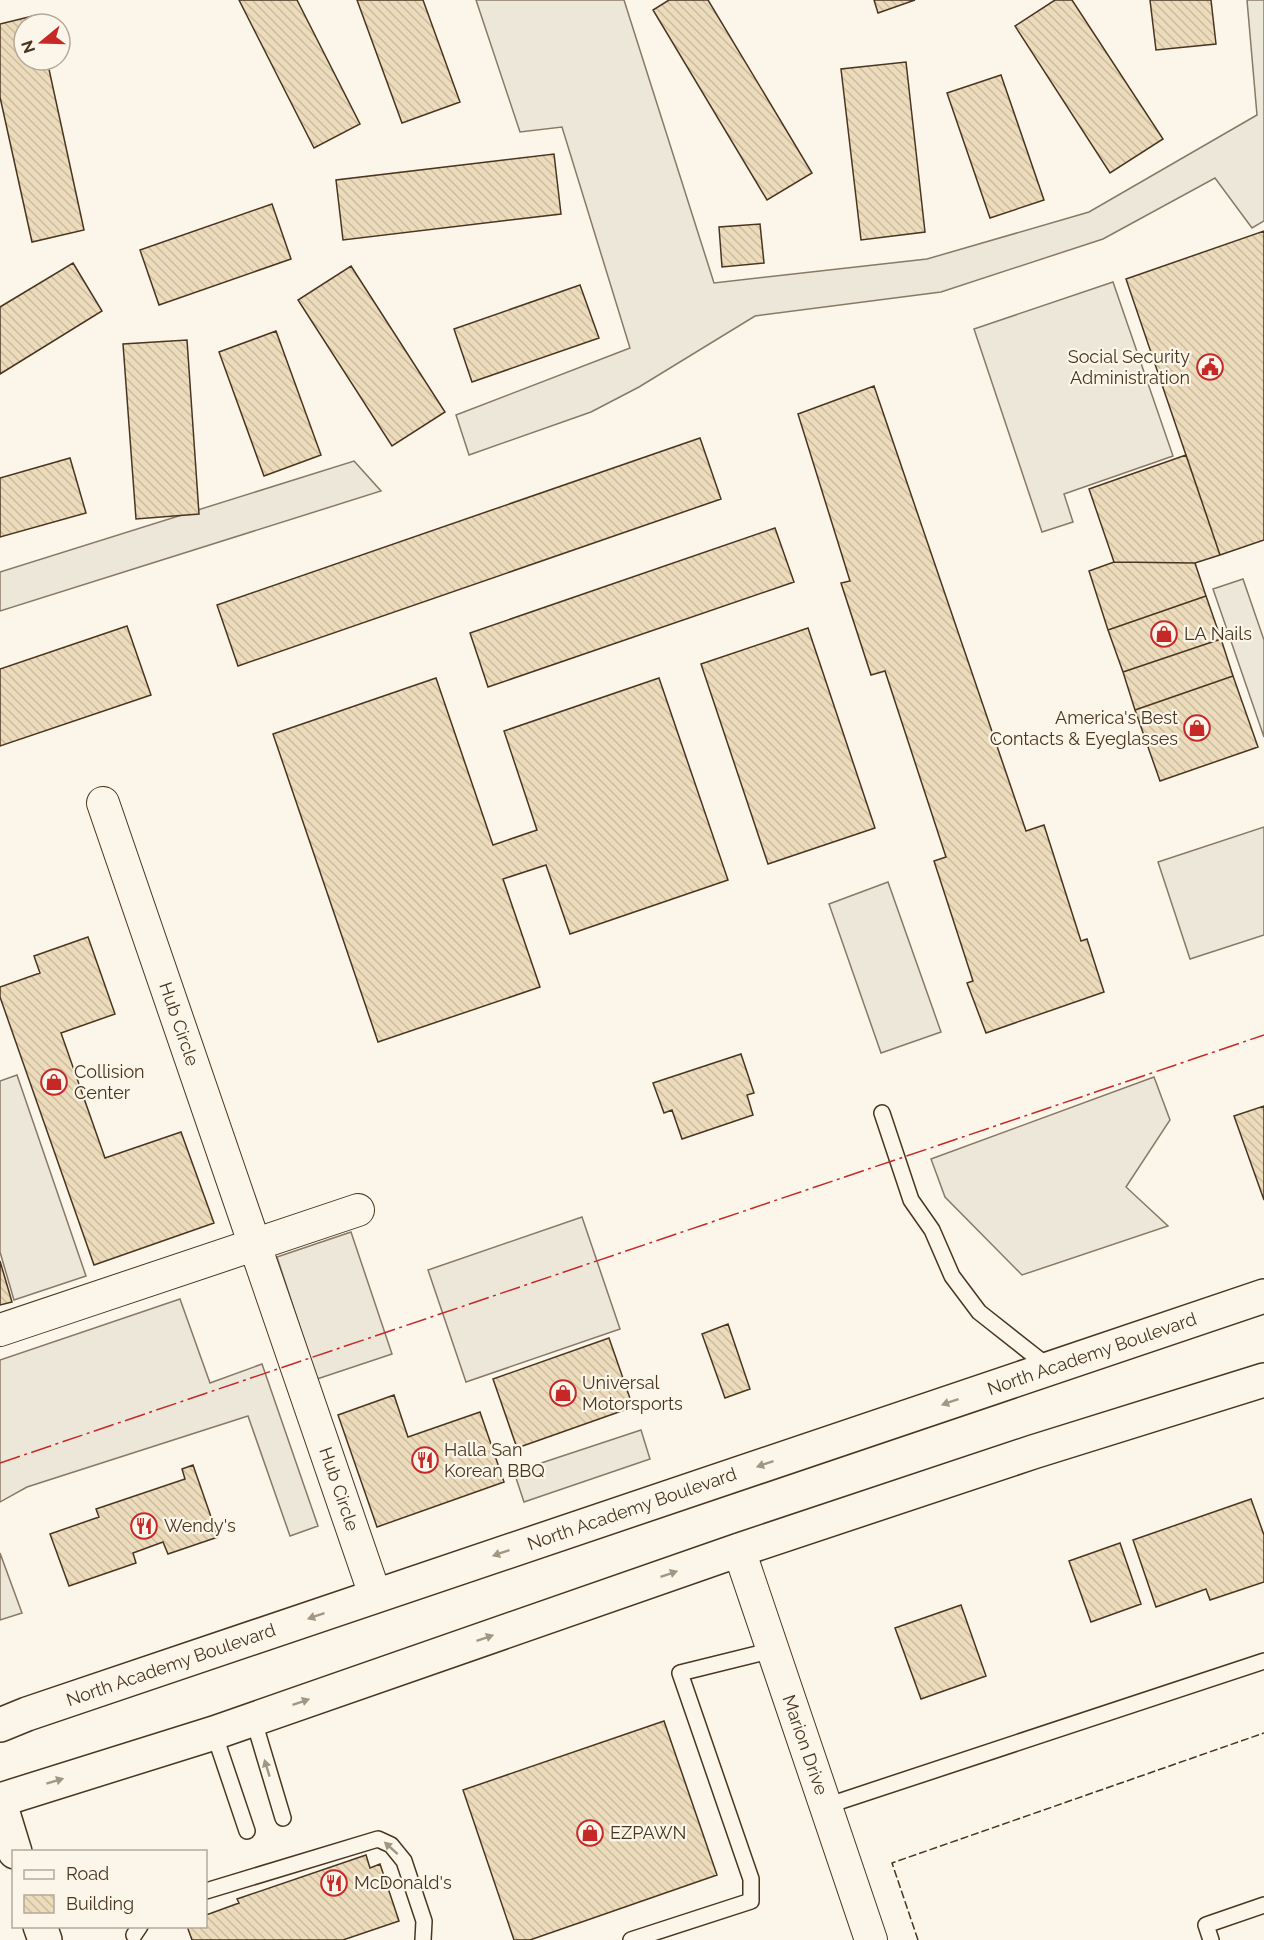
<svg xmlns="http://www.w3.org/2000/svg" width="1264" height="1940" font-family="Raleway,sans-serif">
	<defs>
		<pattern id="building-back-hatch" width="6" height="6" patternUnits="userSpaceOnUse" patternTransform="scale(1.5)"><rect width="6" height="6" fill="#ecdcbc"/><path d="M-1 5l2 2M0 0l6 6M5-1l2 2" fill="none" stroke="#ccbda1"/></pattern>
	</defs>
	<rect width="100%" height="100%" fill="#fbf6e9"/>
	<path fill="#ede7d9" stroke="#887966" stroke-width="1.5" d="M476,0H624L714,283L927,259L1089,212L1257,115L1247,0H1264V221L1252,228L1215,178L1103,239L941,292L755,316L639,387L591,412L469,455L456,415L630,348L562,127L520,132Z
		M1113,282L1173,456L1064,494L1073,522L1042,532L974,329Z
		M354,461L381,491L0,611V572Z
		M1243,579L1264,640V737L1213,589Z
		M1264,827V935L1190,959L1158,862Z
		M888,882L941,1032L881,1053L829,904Z
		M17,1075L86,1276L14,1300L0,1252V1081Z
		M1154,1077L1170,1120L1126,1187L1168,1226L1022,1275L945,1197L931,1159Z
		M582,1217L620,1329L466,1382L428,1270Z
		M351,1232L392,1354L317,1379L277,1257Z
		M180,1299L210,1383L262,1364L318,1526L290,1536L248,1416L27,1487L0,1502V1360Z
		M641,1430L650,1459L524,1502L514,1472Z
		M0,1553L22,1613L0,1620Z"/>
	<path fill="url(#building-back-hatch)" stroke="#4a3520" stroke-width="1.5" d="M239,0H297L360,124L314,148Z
		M357,0H423L460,102L402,123Z
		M669,0H708L812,173L767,200L653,10Z
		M874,0H915L878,13Z
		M1055,0H1072L1163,139L1110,173L1015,26Z
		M1150,0H1211L1216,44L1156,50Z
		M37,15L39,24H24V60H47L84,230L32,242L0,97V24Z
		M906,62L925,232L861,240L841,69Z
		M1001,75L1044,200L990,218L947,93Z
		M554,154L561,214L343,240L336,180Z
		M272,204L291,259L159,305L140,250Z
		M760,224L764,263L722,267L719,227Z
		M1264,231V540L1220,555L1126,279Z
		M73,263L102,311L0,374V307Z
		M351,266L445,412L392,446L298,300Z
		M580,285L599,338L472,382L454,329Z
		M276,331L321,455L264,476L219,352Z
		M187,340L199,514L136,519L123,344Z
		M874,386L1026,831L1044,825L1081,941L1087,939L1104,992L986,1033L967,983L973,981L934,861L946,857L885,671L871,675L841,583L850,581L798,414Z
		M700,438L721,499L238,666L217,605Z
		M1186,455L1220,555L1195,563L1114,562L1089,489Z
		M70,458L86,513L0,537V478Z
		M775,528L794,582L488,687L470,633Z
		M1114,562L1195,563L1206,596L1108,630L1089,571Z
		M1206,596L1221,639L1123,672L1108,630Z
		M127,626L151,695L0,746V669Z
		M808,628L875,828L768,864L701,664Z
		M1221,639L1233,676L1135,710L1123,672Z
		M1233,676L1258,747L1160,781L1135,710Z
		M436,678L493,845L537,830L504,731L659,678L728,880L570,934L546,865L503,879L540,987L378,1042L273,734Z
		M88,937L115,1014L61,1033L105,1158L181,1132L214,1223L94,1265L0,997V987L40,973L34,956Z
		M741,1054L754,1093L747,1095L753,1115L682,1139L672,1110L664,1113L653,1083Z
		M1264,1106V1200L1234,1116Z
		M0,1261L12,1302L0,1305Z
		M728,1324L750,1389L725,1398L702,1334Z
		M609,1338L633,1407L517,1448L493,1379Z
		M394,1395L408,1437L480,1412L504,1482L377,1527L338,1415Z
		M193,1465L218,1537L168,1554L163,1542L133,1553L136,1563L69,1586L50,1534L99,1517L96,1509L185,1479L182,1469Z
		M1251,1499L1264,1535V1582L1210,1600L1206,1589L1156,1607L1133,1540Z
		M1120,1543L1141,1604L1091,1622L1069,1561Z
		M961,1605L986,1676L921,1699L895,1628Z
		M664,1721L717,1875L530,1940H514L463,1790Z
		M366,1855L370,1868L380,1864L399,1921L343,1940H192L187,1926H206V1915L239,1903L237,1899Z"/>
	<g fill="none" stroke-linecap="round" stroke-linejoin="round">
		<g stroke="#4a3520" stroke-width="18">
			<path id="lane" d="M882,1113L911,1200L932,1230L952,1276L979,1312L1050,1368
				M253,1718L283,1818
				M214,1733L247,1831
				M826,1806L1264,1661
				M206,1891L378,1839L391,1845L404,1861L424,1921L423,1940
				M134,1935L140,1926
				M631,1940L751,1901V1879L680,1673L773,1650
				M1211,1940L1206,1925L1264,1905"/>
		</g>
		<g stroke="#4a3520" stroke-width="34">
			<path id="street" d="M103,803L375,1595
				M0,1330L358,1210
				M739,1550L871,1940"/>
		</g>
		<g stroke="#4a3520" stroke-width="36">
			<path id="secondary" d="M0,1803L15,1852
				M40,1926L45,1940"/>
		</g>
		<g stroke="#4a3520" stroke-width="36">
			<path id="highway" d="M0,1725L27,1714L1264,1296
				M0,1800L214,1733L739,1550L1033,1452L1264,1380"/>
		</g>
		<use href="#lane" stroke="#fbf6e9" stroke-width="15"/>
		<use href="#street" stroke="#fbf6e9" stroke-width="32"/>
		<use href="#secondary" stroke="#fbf6e9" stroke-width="33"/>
		<use href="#highway" stroke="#fbf6e9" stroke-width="33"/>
		<path stroke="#4a3520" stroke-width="1.5" stroke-dasharray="8 3" stroke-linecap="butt" d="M918,1940L892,1863L1264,1733"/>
		<path stroke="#c62828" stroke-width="1.5" stroke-dasharray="21 4.5 3 4.5" stroke-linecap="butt" d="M0,1463L1264,1035"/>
	</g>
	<defs><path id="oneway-solid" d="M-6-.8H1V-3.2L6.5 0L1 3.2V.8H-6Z" transform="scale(1.5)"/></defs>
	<g fill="#a29684">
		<use href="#oneway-solid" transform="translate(950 1402) rotate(161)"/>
		<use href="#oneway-solid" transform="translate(765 1464) rotate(161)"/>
		<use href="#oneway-solid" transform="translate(501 1553) rotate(161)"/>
		<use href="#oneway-solid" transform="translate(669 1574) rotate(-19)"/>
		<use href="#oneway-solid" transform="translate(316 1616) rotate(161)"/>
		<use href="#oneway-solid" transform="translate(485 1638) rotate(-19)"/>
		<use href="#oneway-solid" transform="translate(301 1702) rotate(-19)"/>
		<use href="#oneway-solid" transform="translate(267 1768) rotate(-107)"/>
		<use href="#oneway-solid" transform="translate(55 1781) rotate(-17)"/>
		<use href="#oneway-solid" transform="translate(391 1848) rotate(-138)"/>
	</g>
	<defs>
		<g id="civic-ring" transform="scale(1.35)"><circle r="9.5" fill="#fbf6e9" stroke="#c62828" stroke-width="1.5"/><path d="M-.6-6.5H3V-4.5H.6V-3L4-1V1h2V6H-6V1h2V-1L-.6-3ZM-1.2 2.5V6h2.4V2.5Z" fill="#c62828"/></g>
		<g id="shop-ring" transform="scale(1.35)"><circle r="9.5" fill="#fbf6e9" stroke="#c62828" stroke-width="1.5"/><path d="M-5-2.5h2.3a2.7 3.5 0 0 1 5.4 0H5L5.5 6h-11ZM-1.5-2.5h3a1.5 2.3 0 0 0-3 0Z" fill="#c62828"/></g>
		<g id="restaurant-ring" transform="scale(1.35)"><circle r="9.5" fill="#fbf6e9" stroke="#c62828" stroke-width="1.5"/><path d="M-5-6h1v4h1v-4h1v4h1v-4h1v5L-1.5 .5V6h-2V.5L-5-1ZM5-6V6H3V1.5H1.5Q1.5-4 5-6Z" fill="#c62828"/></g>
	</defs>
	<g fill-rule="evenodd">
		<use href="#civic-ring" x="1210" y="367"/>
		<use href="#shop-ring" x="1164" y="634"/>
		<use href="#shop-ring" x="1197" y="728"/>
		<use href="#shop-ring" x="54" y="1082"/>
		<use href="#shop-ring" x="563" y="1393"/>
		<use href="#restaurant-ring" x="425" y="1460"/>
		<use href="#restaurant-ring" x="144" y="1526"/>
		<use href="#shop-ring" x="590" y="1833"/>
		<use href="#restaurant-ring" x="334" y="1883"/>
	</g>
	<g text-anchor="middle" stroke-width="4.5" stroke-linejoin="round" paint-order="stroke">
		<g font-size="18" fill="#4a3520" stroke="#fbf6e9" text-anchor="start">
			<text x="1190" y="363" text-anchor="end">Social Security<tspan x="1190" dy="21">Administration</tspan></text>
			<text x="1184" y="640">LA Nails</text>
			<text x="1178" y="724" text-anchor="end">America's Best<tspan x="1178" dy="21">Contacts &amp; Eyeglasses</tspan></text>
			<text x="74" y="1078">Collision<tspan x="74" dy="21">Center</tspan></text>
			<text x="582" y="1389">Universal<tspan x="582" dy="21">Motorsports</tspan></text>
			<text x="444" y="1456">Halla San<tspan x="444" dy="21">Korean BBQ</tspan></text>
			<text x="164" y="1532">Wendy's</text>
			<text x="610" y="1839">EZPAWN</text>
			<text x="354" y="1889">McDonald's</text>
		</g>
		<g font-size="18" fill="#4a3520" stroke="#fbf6e9">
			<text transform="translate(179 1024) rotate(71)" y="6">Hub Circle</text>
			<text transform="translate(1092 1354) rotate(-19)" y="6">North Academy Boulevard</text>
			<text transform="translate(339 1489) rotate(71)" y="6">Hub Circle</text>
			<text transform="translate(632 1509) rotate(-19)" y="6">North Academy Boulevard</text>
			<text transform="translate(171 1665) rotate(-19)" y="6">North Academy Boulevard</text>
			<text transform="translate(805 1745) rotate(71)" y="6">Marion Drive</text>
		</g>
	</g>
	<rect x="12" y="1850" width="195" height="78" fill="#fbf6e9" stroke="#b4a999" stroke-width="1.5"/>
	<rect x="24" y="1870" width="30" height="9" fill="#fbf6e9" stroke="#b4a999" stroke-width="1.5"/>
	<text x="66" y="1880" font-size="18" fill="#4a3520">Road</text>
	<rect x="24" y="1895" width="30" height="18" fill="url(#building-back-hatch)" stroke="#b4a999" stroke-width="1.5"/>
	<text x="66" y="1910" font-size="18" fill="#4a3520">Building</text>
	<g transform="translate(42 42) rotate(251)"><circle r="28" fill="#fbf6e9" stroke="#b4a999" stroke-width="1.5"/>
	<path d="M0-4.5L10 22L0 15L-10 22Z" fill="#c62828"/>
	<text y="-9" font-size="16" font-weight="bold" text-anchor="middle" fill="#4a3520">N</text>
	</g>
</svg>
